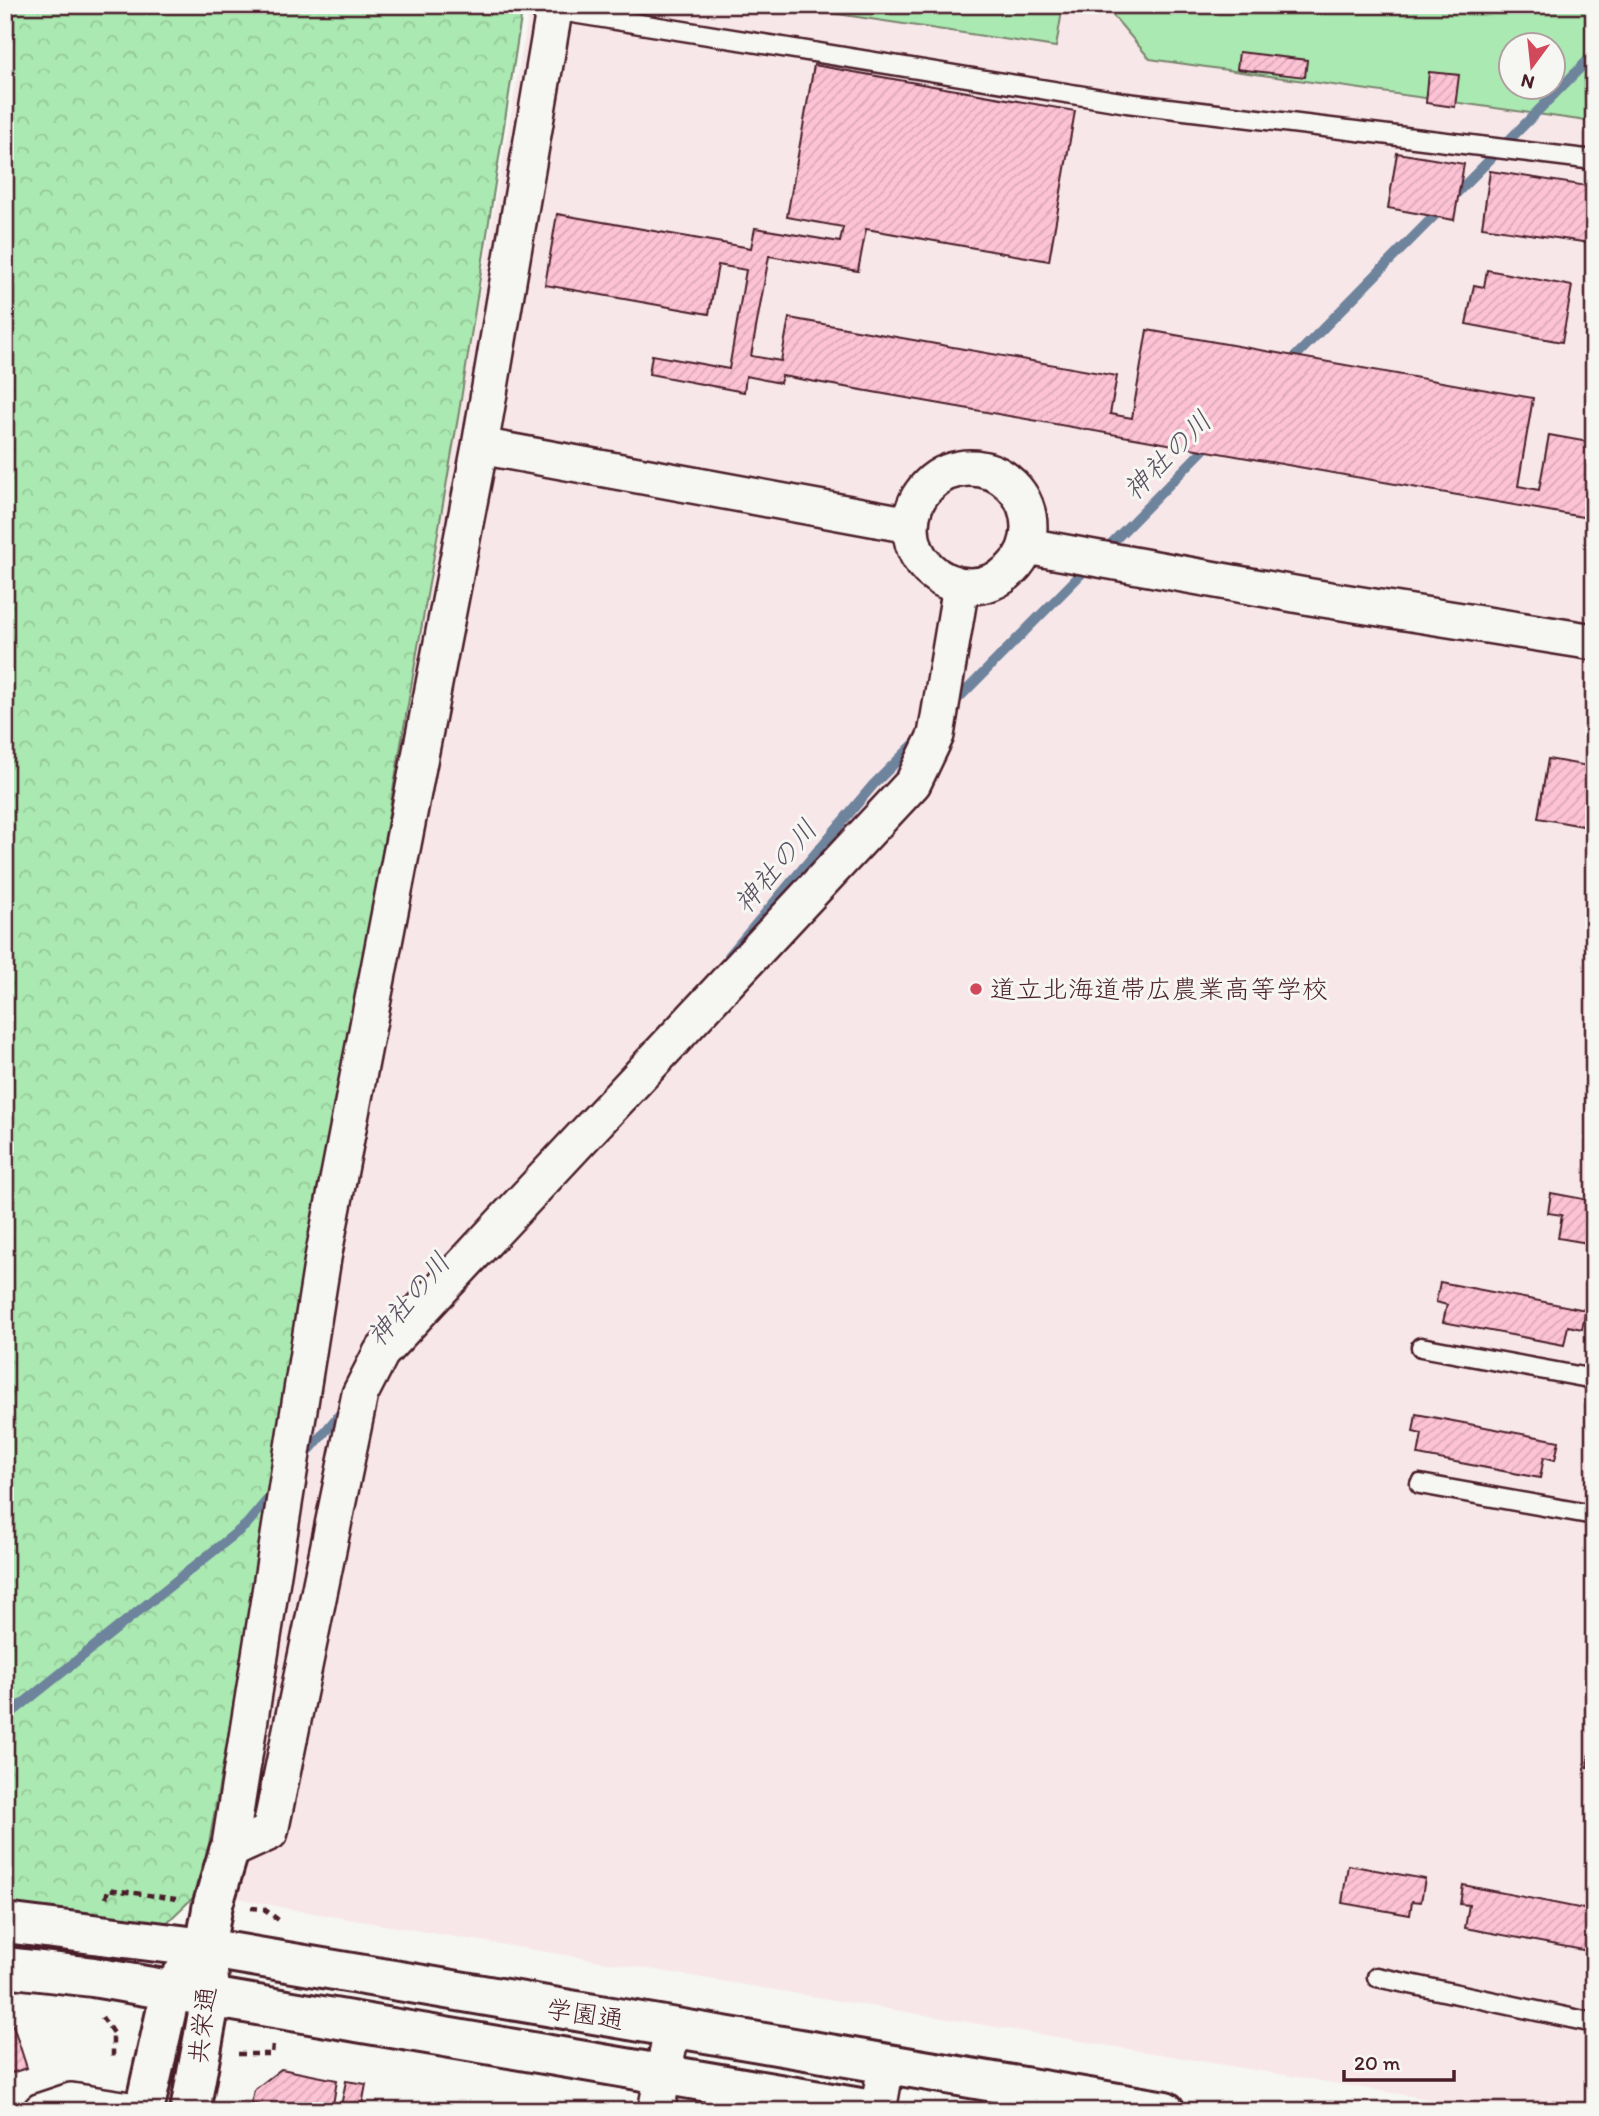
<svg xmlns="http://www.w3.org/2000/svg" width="1599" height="2116" font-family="Itim,'Klee One',sans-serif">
	<defs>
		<pattern id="forest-crowns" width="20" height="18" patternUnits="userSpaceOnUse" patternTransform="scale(1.75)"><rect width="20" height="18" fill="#aae9b1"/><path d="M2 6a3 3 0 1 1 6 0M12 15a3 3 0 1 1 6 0" fill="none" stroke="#94c798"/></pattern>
		<pattern id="building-hatch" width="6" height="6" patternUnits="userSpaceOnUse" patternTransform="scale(1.75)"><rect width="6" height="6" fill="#fdc3d5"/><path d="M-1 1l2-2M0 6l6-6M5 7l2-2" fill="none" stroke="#daa7b7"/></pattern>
	</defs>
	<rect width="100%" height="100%" fill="#f6f6f2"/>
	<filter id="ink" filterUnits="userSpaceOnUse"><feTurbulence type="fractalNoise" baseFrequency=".0143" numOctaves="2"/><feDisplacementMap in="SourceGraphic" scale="14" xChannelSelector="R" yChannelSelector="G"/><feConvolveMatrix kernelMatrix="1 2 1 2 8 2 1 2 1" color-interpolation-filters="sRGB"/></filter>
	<g filter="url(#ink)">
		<path fill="#f8e7e9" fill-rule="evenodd" d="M530,5H1594V2111H1501L294,1910L201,1890ZM1512,46H1554V88H1512Z"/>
		<path fill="#aae9b1" stroke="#7a846e" stroke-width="2" fill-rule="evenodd" d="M778,5H1063L1056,47Z
			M1104,5H1594V122L1150,59ZM1512,46H1554V88H1512Z"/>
		<path fill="url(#forest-crowns)" stroke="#7a846e" stroke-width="2" d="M5,5H523L459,412L201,1890L158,1931L5,1906Z"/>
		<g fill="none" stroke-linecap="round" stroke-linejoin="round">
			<path stroke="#6e839c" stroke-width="10" d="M1286,366L1594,54
				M1102,553L1211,442
				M952,705L1091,564
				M729,956L873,785L919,739
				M301,1460L345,1408
				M5,1718L246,1525L275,1491"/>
		</g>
		<path fill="url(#building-hatch)" stroke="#4a1f2b" stroke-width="2" d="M1239,52L1307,60L1305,77L1237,69Z
			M814,65L1075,111L1049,261L866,229L858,271L769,256L751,356L781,361L789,318L1117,376L1110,414L1132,418L1147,330L1533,398L1518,486L1539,490L1549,435L1594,443V519L782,376L780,383L746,376L744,392L649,374L652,355L729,369L746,270L718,265L709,314L545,285L557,214L751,248L755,228L840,242L843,227L787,217Z
			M1429,72L1459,75L1455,107L1426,103Z
			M1397,153L1464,164L1454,220L1388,208Z
			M1490,171L1594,187L1590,243L1482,227Z
			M1487,270L1572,286L1562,342L1466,324L1474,285L1484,287Z
			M1548,759L1594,767V828L1538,818Z
			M1551,1193L1594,1201V1244L1558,1238L1562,1215L1548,1213Z
			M1440,1282L1586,1310L1582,1329L1568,1326L1564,1345L1443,1322L1447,1305L1436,1302Z
			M1416,1414L1559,1441L1555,1460L1544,1457L1540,1478L1418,1455L1422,1434L1413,1432Z
			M1594,1730V1768L1587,1767Z
			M1348,1865L1425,1879L1421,1902L1412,1901L1410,1915L1342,1903Z
			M1463,1885L1594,1911V1952L1465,1928L1469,1905L1460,1904Z
			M5,2024L13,2025L27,2068L5,2075Z
			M281,2069L337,2080L332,2111H287L251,2103L254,2090Z
			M346,2081L366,2084L361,2111H340Z
			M463,2104L483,2107L482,2111H462Z"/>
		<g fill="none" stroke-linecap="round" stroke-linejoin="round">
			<g stroke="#4a1f2b" stroke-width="23">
				<path id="lane" d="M554,10L1127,103L1594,160
					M1421,1347L1594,1379
					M1420,1484L1594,1515
					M1377,1977L1594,2023"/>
			</g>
			<g stroke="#4a1f2b" stroke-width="40">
				<path id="street" d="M480,446L910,525
					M911 527a59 59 0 1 1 118 0a59 59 0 1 1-118 0Z
					M1027,546L1311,597L1594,642
					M229,1851L323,1258L480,446L555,5
					M229,1851L270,1832L360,1394L381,1353L913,783L936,735L961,586
					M41,2111L71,2101L136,2111
					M656,2111L672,2029
					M878,2111L886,2066"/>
			</g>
			<g stroke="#4a1f2b" stroke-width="44">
				<path id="secondary" d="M5,1923L205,1948L1165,2111
					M5,1967L93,1977L878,2111
					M144,2111L171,1990L186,1971
					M190,2111L211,1997L205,1948L213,1904L229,1851"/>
			</g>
			<path stroke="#4a1f2b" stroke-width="4.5" stroke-dasharray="7 5" stroke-linecap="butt" d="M106,1898L108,1889L176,1899
				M251,1908L264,1909L280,1921
				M102,2017L113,2033V2061
				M238,2054H272L273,2044"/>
			<use href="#lane" stroke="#f6f6f2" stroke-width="18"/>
			<use href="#street" stroke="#f6f6f2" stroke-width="35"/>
			<use href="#secondary" stroke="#f6f6f2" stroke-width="38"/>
		</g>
	</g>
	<circle fill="#d1495b" stroke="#f6f6f2" stroke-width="2.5" cx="976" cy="989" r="7"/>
	<g text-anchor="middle" stroke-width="6" stroke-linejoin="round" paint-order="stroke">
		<g font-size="26" fill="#4a1f2b" stroke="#f6f6f2" text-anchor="start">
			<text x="990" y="998">道立北海道帯広農業高等学校</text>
		</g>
		<g font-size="26" fill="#4a1f2b" stroke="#f6f6f2">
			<text transform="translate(585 2014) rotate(9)" y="9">学園通</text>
			<text transform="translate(202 2025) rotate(-83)" y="9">共栄通</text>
		</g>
		<g font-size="28" font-style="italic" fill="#5c5163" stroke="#f6f6f2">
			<text transform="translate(1167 455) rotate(-45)" y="10">神社の川</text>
			<text transform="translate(775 866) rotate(-50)" y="10">神社の川</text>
			<text transform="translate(408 1299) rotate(-50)" y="10">神社の川</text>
		</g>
	</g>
	<rect width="1599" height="2116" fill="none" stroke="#f6f6f2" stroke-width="28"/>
	<rect x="14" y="14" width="1571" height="2088" fill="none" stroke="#4a1f2b" stroke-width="2.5" filter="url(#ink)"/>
	<g transform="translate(1532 66) rotate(195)"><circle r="33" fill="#f6f6f2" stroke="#b1a0a2" stroke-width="2"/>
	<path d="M0-5L12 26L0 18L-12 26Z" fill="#d1495b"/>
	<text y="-10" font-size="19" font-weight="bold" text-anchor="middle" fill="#4a1f2b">N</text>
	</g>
	<path d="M1344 2070v10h110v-10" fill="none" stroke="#4a1f2b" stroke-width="3.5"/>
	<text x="1354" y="2070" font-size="21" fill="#4a1f2b" stroke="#f6f6f2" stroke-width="5" paint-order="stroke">20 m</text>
</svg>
